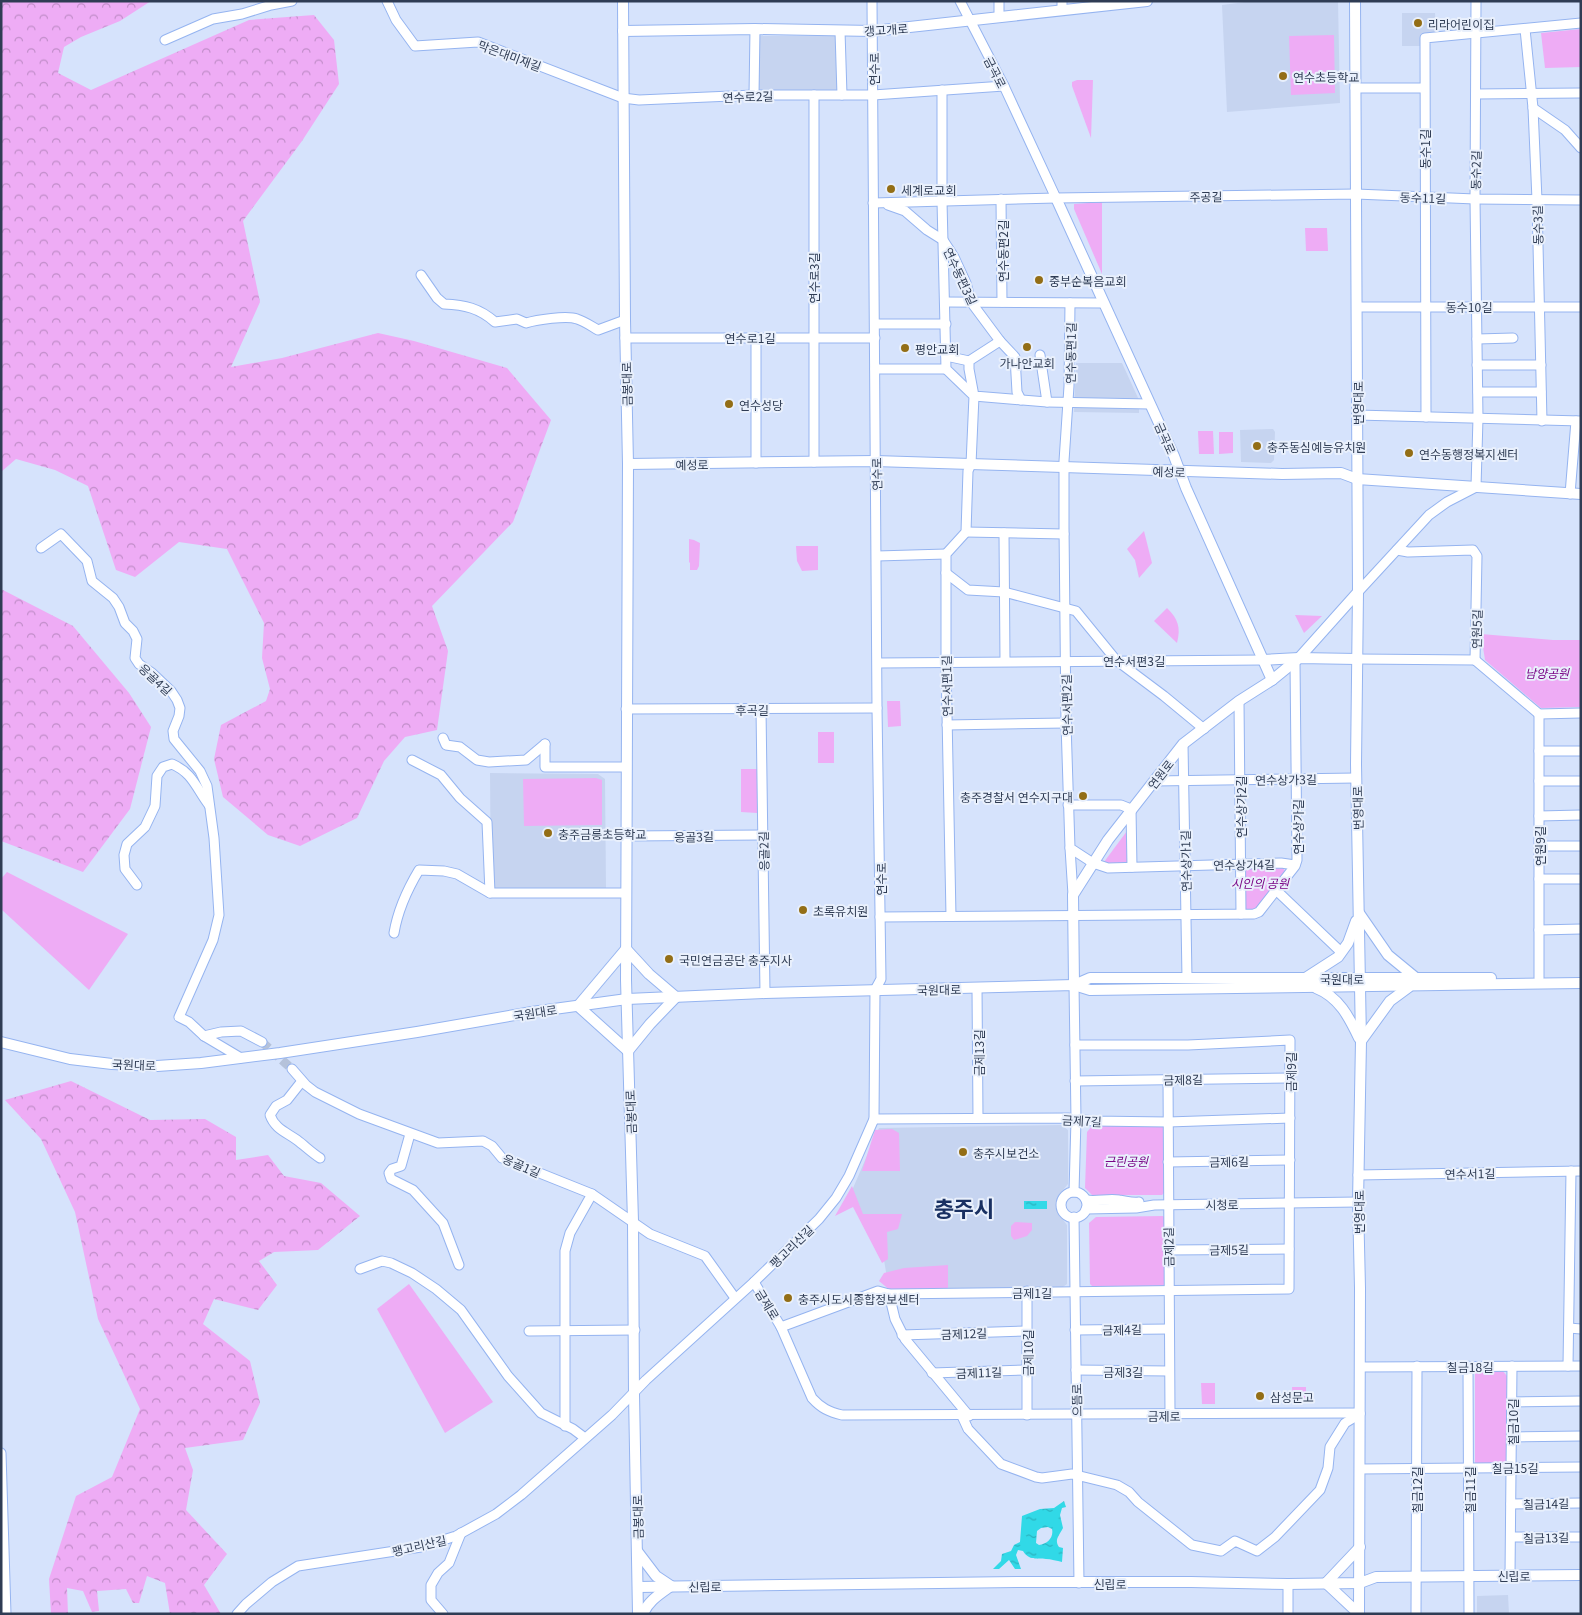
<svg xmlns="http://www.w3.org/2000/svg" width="1582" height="1615" font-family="Georgia,'Noto Sans KR',serif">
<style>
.built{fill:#c6d4f0}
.green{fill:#eeacf5}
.forest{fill:url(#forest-crowns)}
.water{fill:url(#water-ripples);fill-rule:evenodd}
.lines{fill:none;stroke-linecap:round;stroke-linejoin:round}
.minor-tunnel{stroke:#b5c2da;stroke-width:9;stroke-dasharray:9 4.5;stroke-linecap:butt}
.minor-casing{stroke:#95b4f0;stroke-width:11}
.tertiary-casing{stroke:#95b4f0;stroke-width:12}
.minor{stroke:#fff;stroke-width:9}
.tertiary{stroke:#fff;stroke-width:10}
.poi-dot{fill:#936e16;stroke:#e9f0fc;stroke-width:2}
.labels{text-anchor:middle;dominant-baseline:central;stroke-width:4;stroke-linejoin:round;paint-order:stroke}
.poi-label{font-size:12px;fill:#2f3c54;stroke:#e9f0fc;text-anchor:start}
.street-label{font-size:12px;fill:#2f3c54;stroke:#e9f0fc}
.park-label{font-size:12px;font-style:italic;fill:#7a0686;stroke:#e9f0fc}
.town-label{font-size:22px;font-weight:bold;fill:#193062;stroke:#e9f0fc}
</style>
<defs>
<pattern id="forest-crowns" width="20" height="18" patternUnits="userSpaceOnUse" patternTransform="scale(1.25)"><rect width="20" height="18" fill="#eeacf5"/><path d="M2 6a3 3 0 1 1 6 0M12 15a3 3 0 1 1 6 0" fill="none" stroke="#c18dc9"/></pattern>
<pattern id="water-ripples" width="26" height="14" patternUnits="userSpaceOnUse" patternTransform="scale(1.25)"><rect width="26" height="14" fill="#31d9e7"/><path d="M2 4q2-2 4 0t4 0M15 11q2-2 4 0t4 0" fill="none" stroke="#2ab1be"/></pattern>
</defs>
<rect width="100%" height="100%" fill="#d6e3fc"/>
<g class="built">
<polygon points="1253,1 1338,1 1340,103 1227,112 1222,5"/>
<polygon points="1402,13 1435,13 1436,34 1421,35 1421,46 1402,46"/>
<polygon points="759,36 841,36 842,95 758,95"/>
<polygon points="1076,363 1122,363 1139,400 1139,413 1074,412"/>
<polygon points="1273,429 1275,432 1274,460 1271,463 1241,462 1240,430"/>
<polygon points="490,773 598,774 605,779 606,888 491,888"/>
<polygon points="1061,1125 1068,1130 1068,1184 1058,1196 1058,1213 1067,1225 1067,1284 1060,1289 889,1290 884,1260 850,1195 879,1128"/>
<polygon points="1508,1595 1509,1614 1477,1614 1477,1596"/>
</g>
<g class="green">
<polygon points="1581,29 1581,67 1545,68 1541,33"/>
<polygon points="1334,35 1335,93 1291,95 1289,36"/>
<polygon points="1077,80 1093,80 1091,138 1072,86 1072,82"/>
<polygon points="1102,202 1102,274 1074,209 1074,204"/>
<polygon points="1305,228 1327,228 1328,251 1306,251"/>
<polygon points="1198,431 1213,431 1214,454 1199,454"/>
<polygon points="1219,432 1233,432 1233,453 1219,454"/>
<polygon points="1144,531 1152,563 1139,578 1135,560 1127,549"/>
<polygon points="689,539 694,540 700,543 699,566 697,570 690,570 690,563 689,562"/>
<polygon points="796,546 818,546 818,570 802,571 797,561"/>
<path d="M 1167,608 C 1178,619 1181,627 1177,643 L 1154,621 Z"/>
<polygon points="1295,615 1322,616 1304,633"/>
<polygon points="1481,634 1553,640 1581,640 1581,707 1541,708 1485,660"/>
<polygon points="887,701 900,701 901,726 888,727"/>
<rect x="818" y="732" width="16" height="31"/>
<polygon points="741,769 757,769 757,813 741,812"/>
<polygon points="596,778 602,780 602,825 524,826 523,779"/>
<polygon points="1127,831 1129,861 1126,864 1104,864 1104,862"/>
<polygon points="1243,866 1282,866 1286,873 1257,911 1244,911"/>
<polygon points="7,872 128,934 89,990 1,909 1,879"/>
<polygon points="1164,1125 1166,1128 1166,1191 1162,1195 1092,1195 1085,1188 1087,1132 1092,1126"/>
<polygon points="892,1129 899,1133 900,1171 862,1171 875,1130"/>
<polygon points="852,1186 863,1214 902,1214 898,1229 887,1232 888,1259 882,1263 853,1207 835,1216"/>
<polygon points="1163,1216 1166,1219 1166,1282 1163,1286 1093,1287 1090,1284 1089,1223 1096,1217"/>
<polygon points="1015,1222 1032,1223 1032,1230 1027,1236 1014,1240 1011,1236 1011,1226"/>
<polygon points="948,1265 948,1290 891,1291 879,1281 884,1273 904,1268"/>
<polygon points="409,1284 493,1402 445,1433 377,1309"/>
<polygon points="1475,1370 1502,1370 1507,1376 1507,1463 1475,1463"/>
<polygon points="1201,1383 1215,1383 1215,1404 1202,1404"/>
<polygon points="1292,1387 1306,1387 1306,1401 1293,1401"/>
</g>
<g class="forest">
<polygon points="1,1 151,1 120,21 81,37 64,47 58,73 91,90 249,20 314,15 334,40 339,84 302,141 243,221 260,302 231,367 282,358 378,333 414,341 507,368 551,420 513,522 432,606 448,651 437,730 405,737 384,761 357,818 300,846 268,835 223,797 214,759 221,725 266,701 270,689 262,658 264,623 227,549 179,542 135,577 116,570 88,486 55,470 16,459 1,472"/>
<polygon points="1,589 73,626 129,693 151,727 130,809 83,872 1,841"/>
<polygon points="71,1081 150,1120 205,1119 236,1137 236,1160 268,1155 284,1176 321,1183 360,1216 318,1250 274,1252 259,1261 277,1285 258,1310 214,1299 203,1324 250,1361 260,1403 243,1440 185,1448 193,1470 186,1510 227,1554 204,1585 221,1614 170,1614 165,1583 147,1576 139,1603 133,1603 126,1589 97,1591 99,1611 92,1612 83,1591 67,1588 68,1614 51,1614 49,1579 76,1496 112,1477 140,1409 98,1319 75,1212 41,1139 5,1100"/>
</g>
<g class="water">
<rect x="1024" y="1201" width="23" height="8"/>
<path d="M 1064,1501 L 1066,1507 L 1062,1508 L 1060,1515 L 1063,1528 C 1059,1536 1054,1540 1059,1547 L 1063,1548 L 1062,1562 C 1057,1561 1051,1559 1046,1559 C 1037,1558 1029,1561 1023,1551 L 1018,1550 L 1016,1555 L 1021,1569 L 1015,1569 L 1009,1560 L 999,1569 L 993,1569 L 1001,1561 L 1002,1554 L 1011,1551 L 1014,1545 L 1020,1542 L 1022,1516 L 1040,1509 L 1054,1508 ZM 1048,1527 L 1052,1529 C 1054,1538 1047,1544 1039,1545 L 1036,1543 L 1037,1531 L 1041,1528 Z"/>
</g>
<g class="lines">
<polyline class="minor-tunnel" points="262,1042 292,1069"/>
<g class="minor-casing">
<g id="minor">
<polyline points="387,1 396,20 415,46 478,42 623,98 639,100 754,95 873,95 1004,86"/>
<polyline points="960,1 1004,86 1056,198"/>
<polyline points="1062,1 1062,10"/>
<polyline points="999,17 999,1"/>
<polyline points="1525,29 1533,108 1537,200 1542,421"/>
<polyline points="840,31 842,95"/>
<polyline points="165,40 213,19 242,14 271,5 292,1"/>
<polyline points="1355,88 1424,88"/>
<polyline points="942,90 942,201 946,369 974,396 971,464 968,471 966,532 946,554 946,663 951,916"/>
<polyline points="1476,94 1581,93"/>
<polyline points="754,95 755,29"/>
<polyline points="1533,108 1565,130 1581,148"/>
<polyline points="1001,199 1002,302"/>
<polyline points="873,203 1056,198 1356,194 1475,199 1581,200"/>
<polyline points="888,205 905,211 927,230 943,240 954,257 966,283 971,302 1000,341 1015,357 1017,392 1021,400"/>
<path d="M 421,275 L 437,298 L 444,304 C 465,305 479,308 495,322 L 517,319 L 526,323 C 536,320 567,315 577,319 C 584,321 591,326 598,330 L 625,320"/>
<polyline points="945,302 1103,303"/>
<polyline points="1070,303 1069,386 1064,461 1064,527 1066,723 1070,848 1093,863 1108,868 1281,863 1295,865"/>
<polyline points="1357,307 1581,307"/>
<polyline points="875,324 946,324"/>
<polyline points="625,338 875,338"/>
<polyline points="1477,339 1513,338"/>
<polyline points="1000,341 969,361 969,369 974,396 1047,402 1150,404"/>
<polyline points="1040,355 1047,402"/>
<polyline points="946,356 969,361"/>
<polyline points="1477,365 1541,365"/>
<polyline points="875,369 946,369"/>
<polyline points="1478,392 1541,392"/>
<polyline points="1357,415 1581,421"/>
<polyline points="1426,417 1425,38 1581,23"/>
<polyline points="814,462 814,95"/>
<polyline points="756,463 756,337"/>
<polyline points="1570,494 1576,421"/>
<polyline points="966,532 1064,534"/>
<polyline points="1004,533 1005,661"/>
<polyline points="41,548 61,534 87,561 92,581 113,598 119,607 125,623 133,631 137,639 135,658 139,664 152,673 171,691 177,700 180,708 179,716 173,731 174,739 200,771 207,786 214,838 219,915 213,940 179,1017 189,1022 204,1036 241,1058"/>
<polyline points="1397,550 1408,552 1473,550 1477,556 1475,660"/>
<polyline points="877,556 946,554"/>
<polyline points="946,573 968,590 1004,592 1076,611 1116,660 1164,696 1204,729"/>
<polyline points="1358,592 1429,515 1447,502 1476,487 1478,418 1475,199 1476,1"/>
<polyline points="1357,659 1475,660"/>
<polyline points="1475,660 1539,714 1581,713"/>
<polyline points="878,663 1263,660"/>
<polyline points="1239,701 1241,914"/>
<polyline points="626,709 877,708"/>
<polyline points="761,709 765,993"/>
<polyline points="1539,714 1539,978"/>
<polyline points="947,725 1066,723"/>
<polyline points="443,738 446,745 460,747 477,760 489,762 526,760 545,744"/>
<polyline points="545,744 545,767 626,767"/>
<polyline points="1183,744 1187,978"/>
<polyline points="1539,751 1581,751"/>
<polyline points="412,760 441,775 460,798 487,822 490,893"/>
<polyline points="1155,781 1356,778"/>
<polyline points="1539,781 1581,781"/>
<polyline points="1068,805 1121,805 1131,809 1132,867"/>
<polyline points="1539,816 1581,815"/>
<polyline points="626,836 763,835"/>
<polyline points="1539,846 1581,846"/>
<polyline points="1070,848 1073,895"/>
<polyline points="1539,879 1581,879"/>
<path d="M 137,885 L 125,869 L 124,855 L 127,844 L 145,827 L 155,806 L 157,776 L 163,767 L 172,764 C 193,773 196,788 209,805"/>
<polyline points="1276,890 1341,952"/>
<polyline points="880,917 1254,914 1259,912 1295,866 1297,860 1295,662"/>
<polyline points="1539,930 1581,929"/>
<path d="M 394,933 C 398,909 407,890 419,870 L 444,871 L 457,874 L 490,893 L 626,893"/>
<polyline points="1074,985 1076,1119 1074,1192"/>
<polyline points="977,988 978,1118"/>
<polyline points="204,1036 221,1032 241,1031 262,1042"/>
<polyline points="292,1069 306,1085 315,1092 359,1114 438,1143 483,1141 492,1146 502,1158 592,1194 650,1234 705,1256 735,1298"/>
<polyline points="1168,1079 1170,1414"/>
<path d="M 302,1081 L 287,1100 L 276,1106 L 270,1115 C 275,1129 286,1132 297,1140 C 305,1146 312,1153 320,1158"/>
<polyline points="1075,1081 1290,1078"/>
<polyline points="874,1119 1068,1118 1093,1121 1168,1122 1290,1118"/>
<polyline points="410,1134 401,1166 392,1169 389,1173 391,1179 413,1190 443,1223 459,1265"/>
<polyline points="1168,1162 1290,1160"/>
<polyline points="1358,1175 1581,1171"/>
<circle cx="1074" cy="1205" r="13"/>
<path d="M 1086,1200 C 1097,1202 1108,1198 1119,1200 C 1127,1201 1132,1203 1139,1202"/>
<polyline points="1086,1209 1136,1208 1154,1205 1358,1202"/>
<polyline points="1074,1217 1079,1583"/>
<polyline points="1168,1250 1289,1249"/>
<polyline points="360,1269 382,1261 391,1263 412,1273 436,1289 461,1310 508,1376 541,1413 573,1429 585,1438"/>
<path d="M 754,1282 L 781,1327 L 812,1398 C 821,1408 829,1412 842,1415 L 1360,1413"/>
<polyline points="1027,1291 1027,1415"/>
<polyline points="889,1294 895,1319 905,1339 969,1416"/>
<polyline points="781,1327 878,1291 889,1294 1289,1289 1290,1040 1188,1045 1075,1045"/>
<polyline points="1569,1328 1581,1329"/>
<polyline points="1075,1330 1169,1329"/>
<polyline points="529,1331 635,1330"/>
<polyline points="902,1335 1026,1331"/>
<polyline points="1468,1366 1469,1614"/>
<polyline points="1568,1366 1571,1171"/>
<polyline points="1360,1367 1581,1366"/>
<polyline points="1076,1370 1169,1371"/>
<polyline points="932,1373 1027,1370"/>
<polyline points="1512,1402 1581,1401"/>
<polyline points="962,1416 968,1429 1001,1464 1036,1477 1042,1478 1072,1474 1117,1485 1129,1492 1138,1502 1192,1545 1221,1551 1235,1541 1257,1551 1275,1537 1320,1490 1328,1468 1330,1447 1345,1423 1360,1414"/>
<polyline points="565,1426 565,1251 570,1233 592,1194"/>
<polyline points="1512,1437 1581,1436"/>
<polyline points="1,1453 6,1614"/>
<polyline points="1360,1469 1581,1467"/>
<polyline points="1511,1504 1581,1503"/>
<polyline points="1511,1537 1581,1537"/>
<polyline points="1510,1575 1512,1366"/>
<polyline points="237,1614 246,1604 272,1582 298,1566 421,1547 456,1536 496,1514 521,1495 612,1415 646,1380 754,1282 819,1219 836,1198 849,1176 874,1119 875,990 881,979 877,708 872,1"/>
<polyline points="443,1614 431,1600 431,1585 438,1573 449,1563 461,1533"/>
<polyline points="1288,1614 1288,1584"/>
<polyline points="1416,1614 1417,1366"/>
</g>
</g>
<g class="tertiary-casing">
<g id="tertiary">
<polyline points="623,1 625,320 628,464 626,980 633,1221 634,1394 638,1614"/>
<polyline points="1355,1 1358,592 1356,764 1361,1041 1358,1202 1360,1288 1359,1614"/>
<polyline points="623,31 755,29 873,31 1147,1"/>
<polyline points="1056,198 1174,456 1186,488 1272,680"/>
<polyline points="628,464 875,461 1282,474 1341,473 1357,479 1581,494"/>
<polyline points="1263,660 1299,658 1357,659"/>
<polyline points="1359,913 1388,955 1416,978"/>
<polyline points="626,949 649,974 676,997"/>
<polyline points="1307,977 1338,957 1348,943 1356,921"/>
<polyline points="1074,985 1073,895 1108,840 1183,744 1239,701 1272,680 1299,658 1358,592"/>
<polyline points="1074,985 1090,978 1491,978"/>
<path d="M 1316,988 C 1339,997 1349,1017 1359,1038"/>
<polyline points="578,1006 626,949"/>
<polyline points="578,1006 628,1051"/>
<polyline points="1361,1041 1390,1001 1409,987"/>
<polyline points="1,1042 70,1059 112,1064 157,1066 201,1063 280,1053 417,1032 532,1012 627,999 765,993 1074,985 1090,990 1581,983"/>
<polyline points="628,1051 650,1024 676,997"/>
<path d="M 637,1551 L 656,1576 L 671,1586 C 660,1594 648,1601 643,1614"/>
<polyline points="1326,1583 1360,1547"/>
<polyline points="1326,1583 1359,1614"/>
<polyline points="638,1587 1017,1582 1191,1582 1288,1584 1360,1583 1376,1577 1581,1575"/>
</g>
</g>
<use href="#minor" class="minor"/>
<use href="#tertiary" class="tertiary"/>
</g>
<g class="poi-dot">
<circle cx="1418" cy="23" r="5"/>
<circle cx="1283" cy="76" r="5"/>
<circle cx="891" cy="189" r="5"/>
<circle cx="1039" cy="280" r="5"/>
<circle cx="1027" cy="347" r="5"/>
<circle cx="905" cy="348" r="5"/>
<circle cx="729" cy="404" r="5"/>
<circle cx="1257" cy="446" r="5"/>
<circle cx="1409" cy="453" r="5"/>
<circle cx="1083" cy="796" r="5"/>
<circle cx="548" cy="833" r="5"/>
<circle cx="803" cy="910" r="5"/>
<circle cx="669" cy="959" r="5"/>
<circle cx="963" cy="1152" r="5"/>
<circle cx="788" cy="1298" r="5"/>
<circle cx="1260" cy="1396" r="5"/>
</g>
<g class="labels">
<g class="poi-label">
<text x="1428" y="23">리라어린이집</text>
<text x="1293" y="76">연수초등학교</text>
<text x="901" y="189">세계로교회</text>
<text x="1049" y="280">중부순복음교회</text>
<text x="915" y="348">평안교회</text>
<text x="1027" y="362" text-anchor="middle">가나안교회</text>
<text x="739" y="404">연수성당</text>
<text x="1267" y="446">충주동심예능유치원</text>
<text x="1419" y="453">연수동행정복지센터</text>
<text x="1073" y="796" text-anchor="end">충주경찰서 연수지구대</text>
<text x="558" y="833">충주금릉초등학교</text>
<text x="813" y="910">초록유치원</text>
<text x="679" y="959">국민연금공단 충주지사</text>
<text x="973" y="1152">충주시보건소</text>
<text x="798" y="1298">충주시도시종합정보센터</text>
<text x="1270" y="1396">삼성문고</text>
</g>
<g class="street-label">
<text transform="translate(886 29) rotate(-4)">갱고개로</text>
<text transform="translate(510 55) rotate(20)">막은대미재길</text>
<text transform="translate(873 69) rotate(-90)">연수로</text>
<text transform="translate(996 72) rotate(63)">금곡로</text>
<text transform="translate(748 96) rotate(-2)">연수로2길</text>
<text transform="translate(1424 149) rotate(-90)">동수1길</text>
<text transform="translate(1475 170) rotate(-89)">동수2길</text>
<text transform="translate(1206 196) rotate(-1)">주공길</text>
<text transform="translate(1423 197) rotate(2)">동수11길</text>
<text transform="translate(1537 225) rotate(-91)">동수3길</text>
<text transform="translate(1002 251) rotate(-90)">연수동편2길</text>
<text transform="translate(961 276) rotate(65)">연수동편3길</text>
<text transform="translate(813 278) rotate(-90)">연수로3길</text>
<text x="1469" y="306">동수10길</text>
<text x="750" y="337">연수로1길</text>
<text transform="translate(1070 353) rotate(-89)">연수동편1길</text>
<text transform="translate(626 384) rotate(-91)">금봉대로</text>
<text transform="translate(1357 403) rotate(-90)">번영대로</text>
<text transform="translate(1166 438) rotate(66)">금곡로</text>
<text transform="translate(692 464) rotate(-1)">예성로</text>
<text transform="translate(1169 471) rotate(2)">예성로</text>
<text transform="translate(876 474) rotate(-91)">연수로</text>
<text transform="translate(1476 629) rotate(-89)">연원5길</text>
<text x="1134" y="660">연수서편3길</text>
<text transform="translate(156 679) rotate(43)">응골4길</text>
<text transform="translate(946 686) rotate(-91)">연수서편1길</text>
<text transform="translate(1066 705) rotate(-91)">연수서편2길</text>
<text x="752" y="709">후곡길</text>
<text transform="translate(1160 774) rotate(-52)">연원로</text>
<text transform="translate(1286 779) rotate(-1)">연수상가3길</text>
<text transform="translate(1240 807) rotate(-90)">연수상가2길</text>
<text transform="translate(1357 808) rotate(-91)">번영대로</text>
<text transform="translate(1297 827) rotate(-90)">연수상가길</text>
<text transform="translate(694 836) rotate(-1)">응골3길</text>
<text transform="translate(1539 846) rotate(-90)">연원9길</text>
<text transform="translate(763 851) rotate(-91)">응골2길</text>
<text transform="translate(1185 861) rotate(-91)">연수상가1길</text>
<text transform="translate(1244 864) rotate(-1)">연수상가4길</text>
<text transform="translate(880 879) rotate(-90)">연수로</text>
<text x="1342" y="978">국원대로</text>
<text transform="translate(939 989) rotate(-1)">국원대로</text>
<text transform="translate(535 1012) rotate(-9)">국원대로</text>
<text transform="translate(978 1053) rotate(-90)">금제13길</text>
<text transform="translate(134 1064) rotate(2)">국원대로</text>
<text transform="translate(1290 1072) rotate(-90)">금제9길</text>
<text transform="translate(1183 1079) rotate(-1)">금제8길</text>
<text transform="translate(630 1112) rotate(-92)">금봉대로</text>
<text transform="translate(1082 1120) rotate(3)">금제7길</text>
<text transform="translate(1229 1161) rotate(-1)">금제6길</text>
<text transform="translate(522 1165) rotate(24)">응골1길</text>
<text transform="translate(1470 1173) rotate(-1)">연수서1길</text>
<text transform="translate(1222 1204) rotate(-1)">시청로</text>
<text transform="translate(1358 1212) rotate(-90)">번영대로</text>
<text transform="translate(791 1246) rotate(-44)">팽고리산길</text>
<text transform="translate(1168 1247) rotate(-91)">금제2길</text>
<text transform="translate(1229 1249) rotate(-1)">금제5길</text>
<text x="1032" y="1292">금제1길</text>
<text transform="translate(768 1304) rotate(59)">금제로</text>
<text transform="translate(1122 1329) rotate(-1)">금제4길</text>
<text transform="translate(964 1333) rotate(-2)">금제12길</text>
<text transform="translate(1027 1353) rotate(-90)">금제10길</text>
<text x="1470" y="1366">칠금18길</text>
<text x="1123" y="1371">금제3길</text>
<text transform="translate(979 1372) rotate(-2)">금제11길</text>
<text transform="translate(1076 1400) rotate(-91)">으뜸로</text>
<text x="1164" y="1415">금제로</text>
<text transform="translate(1512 1422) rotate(-90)">칠금10길</text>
<text x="1515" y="1467">칠금15길</text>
<text transform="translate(1416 1490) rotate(-90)">칠금12길</text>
<text transform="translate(1469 1490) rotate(-90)">칠금11길</text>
<text transform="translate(1546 1503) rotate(-1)">칠금14길</text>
<text transform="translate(637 1517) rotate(-91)">금봉대로</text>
<text transform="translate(1546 1537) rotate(-1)">칠금13길</text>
<text transform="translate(419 1545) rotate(-13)">팽고리산길</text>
<text x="1514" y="1575">신립로</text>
<text x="1110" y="1583">신립로</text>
<text transform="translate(705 1586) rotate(-1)">신립로</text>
</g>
<g class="park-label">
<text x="1547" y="672">남양공원</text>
<text x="1260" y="882">시인의 공원</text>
<text x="1126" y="1160">근린공원</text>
</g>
<g class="town-label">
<text x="964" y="1207">충주시</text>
</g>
</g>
<rect width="1582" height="1615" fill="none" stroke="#2f3c54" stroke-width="5"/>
</svg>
